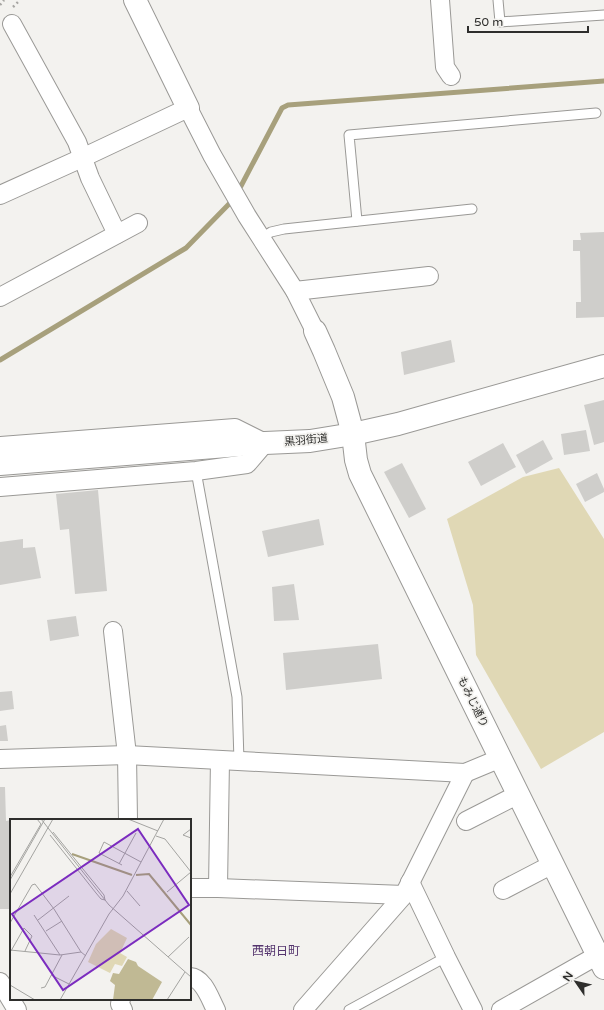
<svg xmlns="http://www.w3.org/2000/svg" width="604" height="1010" font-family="'Varela Round','Noto Sans JP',sans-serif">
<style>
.green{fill:#e0d8b5}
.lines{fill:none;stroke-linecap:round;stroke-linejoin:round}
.stream{stroke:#a7a07c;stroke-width:5}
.building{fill:#cfcecb}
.lane-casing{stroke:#9a9996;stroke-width:11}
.street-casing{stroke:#9a9996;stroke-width:20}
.secondary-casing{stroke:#9a9996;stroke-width:24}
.path{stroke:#a7a6a3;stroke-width:2.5;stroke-dasharray:2 3;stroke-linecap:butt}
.lane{stroke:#fff;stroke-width:9}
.street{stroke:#fff;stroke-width:18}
.secondary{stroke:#fff;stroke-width:22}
.labels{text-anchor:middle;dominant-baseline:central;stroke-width:3.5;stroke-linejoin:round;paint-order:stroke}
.street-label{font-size:11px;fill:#2e2e2c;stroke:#f3f2ef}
.neighbourhood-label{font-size:12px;fill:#54346e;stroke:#f3f2ef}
.inset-river{fill:none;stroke:#a7a07c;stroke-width:2}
.inset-road{fill:none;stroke:#a4a4a1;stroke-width:1}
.view{fill:#7b2cbf;fill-opacity:0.15;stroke:#7b2cbf;stroke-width:2}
.inset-edge{fill:none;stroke:#2e2e2c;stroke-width:2}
</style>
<rect width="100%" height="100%" fill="#f3f2ef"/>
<polygon class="green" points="559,468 604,539 604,732 541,769 476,655 473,605 447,519 523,477"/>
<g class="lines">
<g class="stream">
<polyline points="241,186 282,108 288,105 604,81"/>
<polyline points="0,360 186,248 229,204"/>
</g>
</g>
<g class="building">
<polygon points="604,232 604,317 576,318 576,302 581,302 580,251 573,251 573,240 581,240 580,233"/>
<polygon points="451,340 455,362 404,375 401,352"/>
<polygon points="604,400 604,442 594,445 584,405"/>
<polygon points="586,430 590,451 564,455 561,434"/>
<polygon points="543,440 553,459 526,474 516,455"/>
<polygon points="503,443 516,467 481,486 468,462"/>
<polygon points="402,463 426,509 409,518 384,472"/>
<polygon points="597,473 604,489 604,492 585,502 576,484"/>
<polygon points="98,490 107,591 75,594 69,529 60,530 56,494"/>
<polygon points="319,519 324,545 268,557 262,531"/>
<polygon points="23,539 23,548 35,547 41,578 0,585 0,542"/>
<polygon points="294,584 299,620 274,621 272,587"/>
<polygon points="76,616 79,636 50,641 47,620"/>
<polygon points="378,644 382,679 286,690 283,653"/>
<polygon points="12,691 14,709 0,711 0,692"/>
<polygon points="6,725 8,741 0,741 0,726"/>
<polygon points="0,787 5,787 6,821 11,820 11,909 0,909"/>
</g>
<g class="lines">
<g class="lane-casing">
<g id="lane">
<polyline points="498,0 500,22 604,15"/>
<polyline points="357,221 349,135 596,113"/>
<polyline points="261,238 271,232 284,229 472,209"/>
<polyline points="196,471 237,697 239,761"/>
<polyline points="349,1010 446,957"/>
</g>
</g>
<g class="street-casing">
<g id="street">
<polyline points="440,0 445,67 451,76"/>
<polyline points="12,24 77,142 90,178 117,234"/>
<polyline points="0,195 82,158 188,108 212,155 247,216 295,291 315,331"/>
<polyline points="295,291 429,276"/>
<polyline points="0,297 138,223"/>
<polyline points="0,446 235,428 265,443 247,464 196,471 0,487"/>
<polyline points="113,631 127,755 128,820"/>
<polyline points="0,759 127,755 465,773 501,758"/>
<polyline points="466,821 519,794"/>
<polyline points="410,882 446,957 473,1010"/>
<polyline points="190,888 218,888 404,895"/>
<polyline points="218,888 220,760"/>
<polyline points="503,890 553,864"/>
<path d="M 190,977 C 204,978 210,999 216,1010"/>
<polyline points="0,982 17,1010"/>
<polyline points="121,999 120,1004 123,1010"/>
<polyline points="303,1010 404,895 465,773"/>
<polyline points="501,1010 598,955"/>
</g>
</g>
<g class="secondary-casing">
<g id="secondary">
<polyline points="135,0 188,108"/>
<polyline points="315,331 324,351 343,397 353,434 356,460 360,474 604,968"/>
<polyline points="0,464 265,443 310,441 353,434 398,424 604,366"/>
</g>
</g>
<g class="path">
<polyline points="0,5 4,0"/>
<polyline points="13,7 20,0"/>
</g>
<use href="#lane" class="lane"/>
<use href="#street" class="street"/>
<use href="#secondary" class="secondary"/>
</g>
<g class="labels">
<g class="street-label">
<text transform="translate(306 440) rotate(-5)">黒羽街道</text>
<text transform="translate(473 702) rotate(64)">もみじ通り</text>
</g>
<g class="neighbourhood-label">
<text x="276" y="951">西朝日町</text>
</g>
</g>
<g transform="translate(10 819)">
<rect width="181" height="181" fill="#f3f2ef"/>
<path d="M 101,110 L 117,119 L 110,134 L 117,138 L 112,147 L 105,145 L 100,154 L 78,143 L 86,125 Z" fill="#e0d8b5"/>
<path d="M 118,140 L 126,143 L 128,147 L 152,163 L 142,181 L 103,181 L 105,166 L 100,162 L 103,154 L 109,155 Z" fill="#c0b994"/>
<path class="inset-river" d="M 62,35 L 122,56M 126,56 L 139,55 L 181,106"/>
<path class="inset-road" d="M 31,0 L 99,86 L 181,158M 118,0 L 148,12M 181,10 L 173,16 L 181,19M 40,16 L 86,74 L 91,80 L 95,81 L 94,76 L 43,13M 146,17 L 155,20 L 181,53M 109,45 L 126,14M 112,46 L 89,34 L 94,23 L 131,43M 0,58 L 31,5 L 27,0M 0,61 L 35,0M 117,72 L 130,87M 157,73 L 181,53M 0,75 L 43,0M 24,96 L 50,136M 28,101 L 59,77M 0,104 L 22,66 L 25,65 L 44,90 L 71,133 L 76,137M 36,112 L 52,102M 0,131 L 50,136 L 71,133M 1,132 L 14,109 L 22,117 L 15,132M 158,138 L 179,118M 41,156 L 59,165M 0,166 L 25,181M 31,169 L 35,168 L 52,136M 50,181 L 99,95 L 113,77 L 154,0M 157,181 L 175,153"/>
<path class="view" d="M 128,10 L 179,86 L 53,171 L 2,95 Z"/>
<rect width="181" height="181" class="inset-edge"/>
</g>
<g transform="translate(576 982) rotate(304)" stroke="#f3f2ef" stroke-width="3" paint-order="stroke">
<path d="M0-3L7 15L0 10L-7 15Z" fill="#2e2e2c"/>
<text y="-6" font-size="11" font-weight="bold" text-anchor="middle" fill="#2e2e2c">N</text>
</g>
<path d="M468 26v6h120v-6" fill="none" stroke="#2e2e2c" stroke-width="2"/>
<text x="474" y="26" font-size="12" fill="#2e2e2c" stroke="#f3f2ef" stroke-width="3" paint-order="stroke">50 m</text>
</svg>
